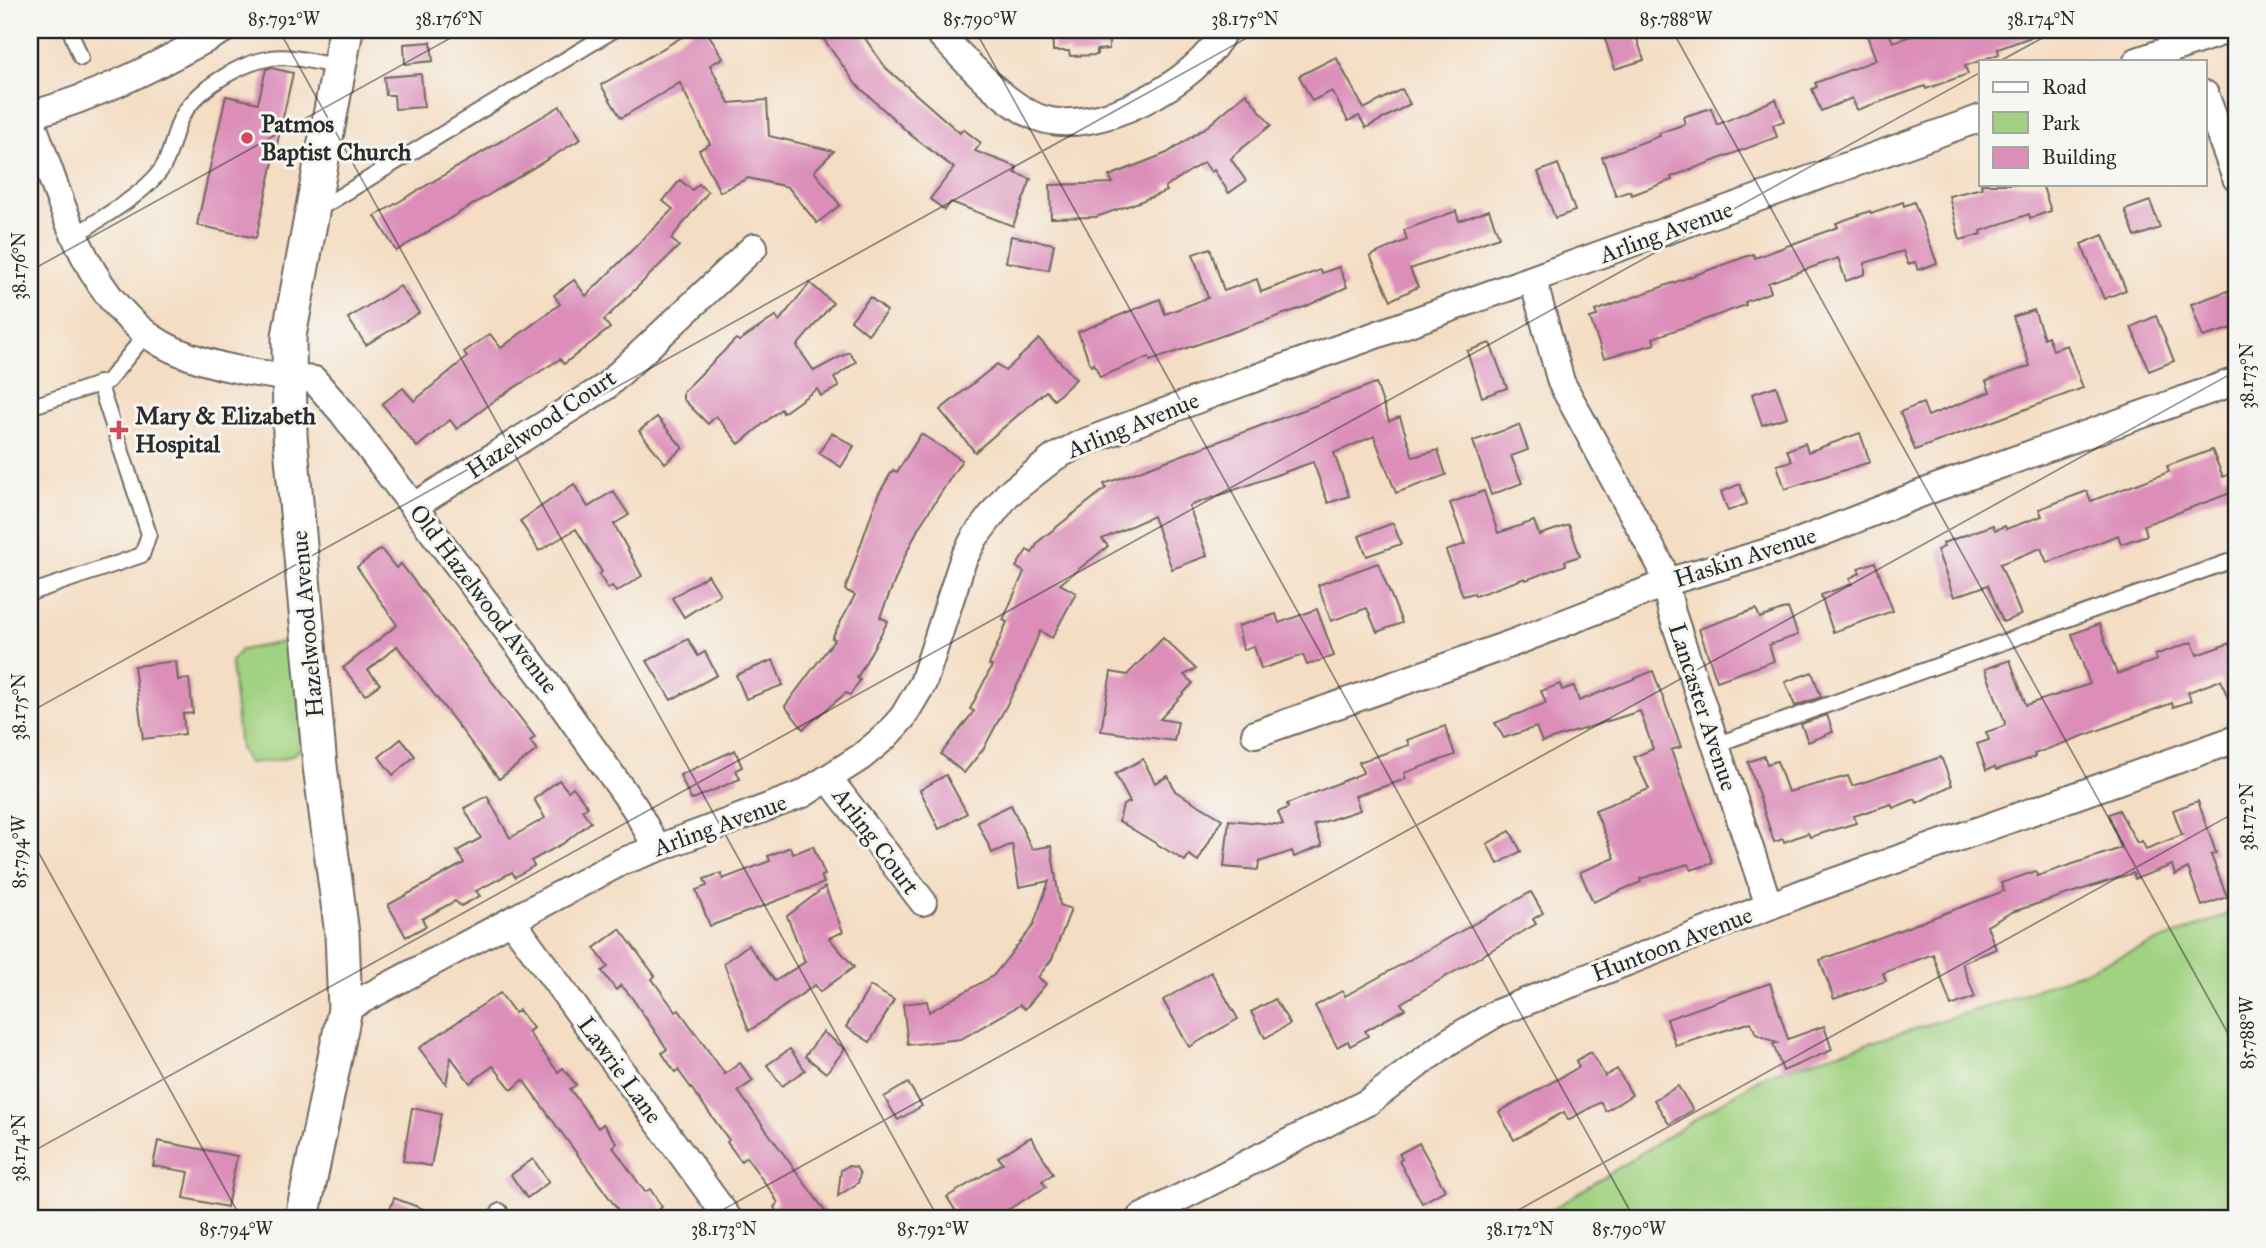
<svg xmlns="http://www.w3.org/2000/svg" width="2266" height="1248" font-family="'IM FELL Great Primer',serif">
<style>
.green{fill:#a1d281;stroke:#667e56;stroke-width:2}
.building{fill:#dc8eb9}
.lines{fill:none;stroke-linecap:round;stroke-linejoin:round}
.service-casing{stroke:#716960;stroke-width:18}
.minor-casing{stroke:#716960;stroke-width:30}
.tertiary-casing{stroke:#716960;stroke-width:37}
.service{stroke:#fff;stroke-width:14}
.minor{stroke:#fff;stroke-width:26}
.tertiary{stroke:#fff;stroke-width:33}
.ticks{fill:none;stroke:#2b2b2b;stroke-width:2;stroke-opacity:0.45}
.poi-dot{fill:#d1495b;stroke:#f6f6f2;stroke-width:2.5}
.labels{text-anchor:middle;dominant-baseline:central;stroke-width:6;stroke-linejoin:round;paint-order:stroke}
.poi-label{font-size:24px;font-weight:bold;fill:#2b2b2b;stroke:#f6f6f2;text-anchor:start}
.street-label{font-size:24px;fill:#2b2b2b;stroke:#f6f6f2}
.neatline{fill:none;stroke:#2b2b2b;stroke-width:2.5}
.ticks-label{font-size:18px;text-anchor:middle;fill:#2b2b2b}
</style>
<rect width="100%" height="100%" fill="#f6f6f2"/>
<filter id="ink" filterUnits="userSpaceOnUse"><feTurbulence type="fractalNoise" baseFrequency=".0143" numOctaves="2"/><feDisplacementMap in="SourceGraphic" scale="14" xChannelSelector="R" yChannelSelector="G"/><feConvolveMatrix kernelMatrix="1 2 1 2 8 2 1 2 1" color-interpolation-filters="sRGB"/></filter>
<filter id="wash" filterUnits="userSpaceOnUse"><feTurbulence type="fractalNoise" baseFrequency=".00686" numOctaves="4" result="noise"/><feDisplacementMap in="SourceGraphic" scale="28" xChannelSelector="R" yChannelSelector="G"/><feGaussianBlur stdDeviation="1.57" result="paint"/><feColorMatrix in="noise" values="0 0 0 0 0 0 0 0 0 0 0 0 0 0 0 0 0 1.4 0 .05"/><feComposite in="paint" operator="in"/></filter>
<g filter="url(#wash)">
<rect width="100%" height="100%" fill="#f4ddc3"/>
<g class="green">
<path d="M 283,642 L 292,650 L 304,740 C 299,763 267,761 248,763 L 240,749 L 231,661 L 241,650 Z"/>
<polygon points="2236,911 2236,1218 1539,1218 1765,1075 2014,998"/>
</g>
<g id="blocks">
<g class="building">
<polygon points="694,30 706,30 723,58 710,65 729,103 767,100 769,136 834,151 814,171 840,205 817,223 788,187 748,178 720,192 699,150 710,144 680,83 621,118 601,85"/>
<polygon points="817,30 859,30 886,68 960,133 963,129 981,143 975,151 1017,167 1015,173 1031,179 1013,226 951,202 945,210 930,199 954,168 912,136 856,84"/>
<polygon points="1052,30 1109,30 1109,49 1097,50 1097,55 1070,56 1069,51 1053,51"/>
<polygon points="1634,30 1644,60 1615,69 1605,39"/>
<polygon points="1865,30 1888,30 1893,42 1929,30 2045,32 1998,49 1999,54 1965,66 1968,74 1926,89 1925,86 1857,110 1852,98 1821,111 1812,89 1817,87 1815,83 1876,60"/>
<polygon points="431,42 433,61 405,64 404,44"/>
<polygon points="1336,57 1364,109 1402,89 1410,104 1366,128 1359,116 1348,121 1332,91 1312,101 1299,76"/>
<polygon points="271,68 293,73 256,238 197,225 226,96 258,103 266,69"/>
<polygon points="421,74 424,107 395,109 394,95 386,95 384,77"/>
<polygon points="1246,93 1271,125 1234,155 1231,159 1246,181 1229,193 1214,170 1211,172 1204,162 1165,187 1167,191 1136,203 1096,217 1051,218 1050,185 1113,183 1109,176 1167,153 1209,125"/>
<polygon points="1776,99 1784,121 1773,125 1777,137 1671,177 1672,180 1632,195 1630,191 1616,196 1602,157 1660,136 1659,133 1685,124 1683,117 1711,108 1717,125"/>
<polygon points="560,106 581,139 396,251 375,216"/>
<polygon points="1558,164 1575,211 1555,218 1538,172"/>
<polygon points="680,180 692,190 699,184 708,192 671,239 679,246 604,320 610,328 564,364 560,359 498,398 457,429 450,420 417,447 382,404 403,388 414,401 467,357 464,352 490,334 501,348 560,304 554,295 574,280 586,296 673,209 663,201"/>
<polygon points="1981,184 2042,184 2051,211 2030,218 2029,214 1981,231 1982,234 1960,240 1949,196 1982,188"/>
<polygon points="2150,201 2160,228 2135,237 2125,210"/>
<polygon points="1903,202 1904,206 1914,202 1937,263 1918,270 1915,262 1908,264 1903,251 1865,263 1865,274 1846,281 1838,258 1768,283 1771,292 1745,302 1746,305 1653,338 1655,344 1604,358 1590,318 1597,316 1595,311 1753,254 1755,258 1838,227 1836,223 1870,211 1871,213"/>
<polygon points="1489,210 1499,237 1410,269 1418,287 1391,300 1370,256 1407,240 1404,230 1456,211 1459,221"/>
<polygon points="2103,235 2126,290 2104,299 2081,244"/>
<polygon points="1011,236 1054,244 1049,270 1006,262"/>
<polygon points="1210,248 1224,291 1257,279 1261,292 1320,270 1322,273 1339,267 1347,287 1307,306 1150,361 1149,357 1100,377 1094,363 1091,366 1078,332 1160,299 1165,314 1208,298 1193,254"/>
<polygon points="810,283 833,303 797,346 814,371 849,352 856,362 834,378 839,387 821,396 817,389 783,413 781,409 739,444 716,416 708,424 683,399 683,392 736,339 739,341 776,316 779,321"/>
<polygon points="400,286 419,313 366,345 348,318"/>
<polygon points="2236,288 2236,327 2203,337 2191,304"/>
<polygon points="870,297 887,311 868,334 851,320"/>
<polygon points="2034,310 2044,338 2048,336 2053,350 2067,345 2083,388 1915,450 1900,412 1923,403 1928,416 1990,392 1986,381 2030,366 2013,317"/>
<polygon points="2156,316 2174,361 2149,371 2131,327"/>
<polygon points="1039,339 1076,379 1054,400 1046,391 975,452 940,410 997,364 1005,371"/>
<polygon points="1490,343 1507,388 1482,397 1467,351"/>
<polygon points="1376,383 1389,421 1400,417 1413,457 1438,450 1446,475 1396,493 1374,436 1334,453 1349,496 1328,503 1313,462 1189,506 1207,556 1172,569 1153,516 1102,539 1108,546 1060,584 1076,593 1052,638 1040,631 1021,678 984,748 964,773 941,754 974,711 970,709 992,666 989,665 1007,622 1003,620 1024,572 1016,567 1027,550 1032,553 1039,541 1106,488 1104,484"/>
<polygon points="1776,386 1787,417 1762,425 1752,394"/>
<polygon points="657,417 683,448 665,463 639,431"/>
<polygon points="1519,425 1528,450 1511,456 1522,483 1491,495 1473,441"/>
<polygon points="832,433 854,446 841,467 819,453"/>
<polygon points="1860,433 1870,462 1785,489 1777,465 1792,461 1787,450 1805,443 1808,452"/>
<polygon points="921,434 962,460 919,527 904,558 880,617 888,621 857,678 860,680 850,695 846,693 803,729 785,706 835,639 832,638 855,595 845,590 878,495 893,470 897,472"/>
<polygon points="2212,450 2223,477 2236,471 2236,491 2144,525 2147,535 2121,544 2118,535 2047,563 2041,548 2000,564 2021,615 2003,622 1988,585 1954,597 1937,550 1944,547 1943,543 1993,525 1995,530 2005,526 2006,529 2042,516 2039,509 2087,491 2091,501 2169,472 2167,466"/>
<polygon points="574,484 588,507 613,491 629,515 614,524 642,576 616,592 612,586 608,589 599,574 602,572 576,529 539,551 520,521"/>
<polygon points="1740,484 1747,504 1728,511 1721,492"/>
<polygon points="1484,491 1498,533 1534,521 1539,535 1569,525 1580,556 1565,561 1566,565 1526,580 1525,578 1475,596 1474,593 1463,596 1446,551 1465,544 1450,503"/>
<polygon points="1393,523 1401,544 1367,556 1359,536"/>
<polygon points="381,549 396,568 401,564 535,737 530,741 537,750 499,779 397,646 368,670 380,684 365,695 343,668 397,625 357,567"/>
<polygon points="1875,562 1893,611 1833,632 1821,595 1852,584 1850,578 1860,573 1858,568"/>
<polygon points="1378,563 1402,623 1377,632 1367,608 1331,621 1318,585"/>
<polygon points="708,575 720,594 684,617 672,598"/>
<polygon points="1788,608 1798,635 1769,645 1774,661 1717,681 1699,629 1756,609 1760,618"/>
<polygon points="1317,609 1334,656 1307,665 1303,655 1261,669 1254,646 1243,650 1238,626 1276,614 1279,623"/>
<polygon points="2099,624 2117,674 2157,660 2155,655 2192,642 2197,655 2236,641 2236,714 2234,714 2221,680 2188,692 2191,701 2173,707 2172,703 2034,754 2035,757 1996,770 1995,767 1986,770 1977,744 1989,740 1986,732 2004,726 2005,722 1985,669 2010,660 2026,705 2090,684 2072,634"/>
<polygon points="1163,638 1196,669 1184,675 1193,683 1160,719 1178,722 1174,741 1101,731 1111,672 1127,675"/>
<polygon points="688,639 698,656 705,652 717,675 671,700 647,661"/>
<polygon points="773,660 783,685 746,699 736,675"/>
<polygon points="176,661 178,680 189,679 193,713 183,714 185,734 143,739 134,666"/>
<polygon points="1653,671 1681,747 1671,750 1713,863 1691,870 1688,864 1640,879 1641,882 1593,902 1580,872 1615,858 1595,810 1649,789 1634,757 1653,749 1640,711 1542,742 1536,727 1504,738 1495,723 1546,703 1541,691 1560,684 1562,690 1574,686 1579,701"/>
<polygon points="1812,672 1821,697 1795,706 1785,682"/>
<polygon points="1827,715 1833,732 1808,742 1801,724"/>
<polygon points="1445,726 1455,755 1404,773 1406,779 1355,796 1360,810 1314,825 1322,846 1294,857 1292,851 1259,862 1258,870 1224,867 1229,820 1283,825 1278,812 1288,808 1287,804 1363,773 1359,762 1409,745 1407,740"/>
<polygon points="401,739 415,756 393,775 379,757"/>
<polygon points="735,750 742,767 736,770 740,779 691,800 680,775"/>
<polygon points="1764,756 1767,764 1777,761 1788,792 1848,776 1852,786 1941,757 1952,785 1917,803 1915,799 1893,808 1891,804 1854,816 1856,823 1810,837 1808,833 1784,842 1783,839 1774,842 1748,762"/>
<polygon points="1143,759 1155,783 1168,776 1175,791 1222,819 1198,861 1189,855 1185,861 1119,821 1123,805 1130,802 1115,774"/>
<polygon points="946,775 967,813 939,829 920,790"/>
<polygon points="559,780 568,791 573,787 588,807 582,810 591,822 564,843 531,861 534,866 515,877 512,872 476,891 480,896 461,906 455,901 422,919 426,926 406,937 388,905 464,863 457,851 481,838 464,808 487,796 510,838 545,818 534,799"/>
<polygon points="2198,801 2216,853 2211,855 2227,897 2202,906 2188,868 2175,875 2172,865 2135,879 2133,873 2012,912 1987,926 1996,949 1962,963 1975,997 1951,1006 1933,954 1883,973 1886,981 1834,999 1820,960 2004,891 2001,883 2036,871 2037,876 2121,848 2109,814 2119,810 2137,843 2142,841 2146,849 2182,835 2173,810"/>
<polygon points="1011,805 1032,849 1051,846 1060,905 1071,909 1052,959 1038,977 1046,984 1025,1009 1020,1005 961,1039 908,1045 903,1004 927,1001 929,1012 993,976 1033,926 1049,881 1019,887 1012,844 992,853 977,821"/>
<polygon points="1510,831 1521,851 1498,864 1487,844"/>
<polygon points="813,846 825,875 821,876 824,883 710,926 696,890 707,886 704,879 721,873 723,879 770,861 768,856 790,847 793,854"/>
<polygon points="825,887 843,932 829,938 854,967 820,992 815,985 749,1031 724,963 748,945 775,981 805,962 787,916"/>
<polygon points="1531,892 1543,913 1533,919 1536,924 1401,1003 1405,1009 1365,1031 1368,1036 1350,1046 1348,1041 1337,1047 1315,1006 1342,991 1345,996"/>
<polygon points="620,929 650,969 655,976 652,979 676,1012 679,1010 725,1074 740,1063 753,1081 738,1091 830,1218 782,1218 774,1207 778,1203 773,1194 746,1157 741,1161 727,1142 729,1140 678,1070 675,1072 662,1053 667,1049 630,995 621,985 616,990 602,971 608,967 594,948"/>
<polygon points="1211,972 1238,1019 1189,1047 1163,1000"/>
<polygon points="1770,983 1788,1039 1824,1026 1832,1050 1783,1071 1773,1044 1777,1043 1756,1034 1751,1022 1676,1046 1667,1019"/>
<polygon points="870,986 894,1000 870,1042 846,1027"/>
<polygon points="500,993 515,1013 519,1010 533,1028 528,1032 558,1072 563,1068 576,1085 570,1089 598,1128 603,1124 617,1143 613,1147 645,1192 650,1189 662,1207 657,1211 661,1218 624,1218 523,1080 512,1090 493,1066 470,1083 451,1057 446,1084 419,1048"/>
<polygon points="1275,999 1290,1024 1265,1038 1251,1012"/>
<polygon points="823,1032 845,1049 826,1073 805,1056"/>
<polygon points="790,1049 805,1070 782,1086 767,1065"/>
<polygon points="1591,1052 1605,1076 1617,1069 1632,1095 1606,1111 1601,1102 1568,1120 1564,1112 1514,1140 1499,1112 1579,1067 1576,1061"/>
<polygon points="908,1083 922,1106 898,1120 884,1097"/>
<polygon points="1678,1086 1693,1110 1669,1124 1654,1100"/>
<polygon points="412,1108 441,1114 431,1166 403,1161"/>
<polygon points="1031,1137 1053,1174 1042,1181 1046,1187 1004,1212 1008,1218 960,1218 947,1197 1003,1163 998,1157"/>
<polygon points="158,1141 237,1156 227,1207 184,1198 189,1172 153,1166"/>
<polygon points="1419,1143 1445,1190 1422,1203 1399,1161 1402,1159 1399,1154"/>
<polygon points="533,1159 549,1182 527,1198 511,1175"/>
<polygon points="848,1166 856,1167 860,1174 858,1183 838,1196 841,1170"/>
<polygon points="394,1198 442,1216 442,1218 387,1218"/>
</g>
</g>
</g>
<g filter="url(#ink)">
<use href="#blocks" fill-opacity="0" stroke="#716960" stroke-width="2"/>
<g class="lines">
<g class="service-casing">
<g id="service">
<polyline points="70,30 81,58"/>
<polyline points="317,210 614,30"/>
<path d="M 76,235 C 103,216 141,197 161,170 C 171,156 173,136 180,120 C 195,90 237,64 271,58 C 293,55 318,63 339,67"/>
<polyline points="30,407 108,381 147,333"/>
<polyline points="30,593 142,555 149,534 99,383"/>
<polyline points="1715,745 2236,559"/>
<polyline points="494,1218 500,1211"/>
</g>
</g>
<g class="minor-casing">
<g id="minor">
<path d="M 936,30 C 962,57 1003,103 1037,117 C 1093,140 1200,82 1224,30"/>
<polyline points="2137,61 2228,30"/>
<polyline points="2205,94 2236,178"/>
<path d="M 30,115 C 100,96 160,64 223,30"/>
<path d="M 30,117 C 61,198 87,311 174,350 C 219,370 266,375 314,380 L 342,412 L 540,674 L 635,808 L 657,848"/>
<polyline points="1533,280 1561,382 1661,566 1672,613 1769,906"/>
<polyline points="414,506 605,387 754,247"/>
<polyline points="1255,734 1513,643 1677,579 1788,546 1935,488 2236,381"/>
<polyline points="829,779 923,902"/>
<polyline points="512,921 728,1218"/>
<polyline points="345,1009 621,862 803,794 861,757 885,737 903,717 923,683 963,560 975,537 1007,495 1055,457 1080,444 1225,389 1981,118"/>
<polyline points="1140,1218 1368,1102 1448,1042 1497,1013 1805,892 2236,739"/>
</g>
</g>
<g class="tertiary-casing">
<polyline id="tertiary" points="302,1218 345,1009 342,934 320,766 290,435 289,336 346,30"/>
</g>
<use href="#service" class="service"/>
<use href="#minor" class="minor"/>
<use href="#tertiary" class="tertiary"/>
</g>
</g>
<path class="ticks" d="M 279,30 L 938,1218M 975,30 L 1634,1218M 1672,30 L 2236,1048M 2000,61 L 2057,30M 30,271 L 465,30M 30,712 L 1261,30M 30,837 L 241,1218M 30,1153 L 1981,72M 708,1218 L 2236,371M 1504,1218 L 2236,812"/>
<g class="poi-dot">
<circle cx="247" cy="138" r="7"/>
<path d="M115.5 419.5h7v7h7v7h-7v7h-7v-7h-7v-7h7z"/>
</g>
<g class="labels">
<g class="poi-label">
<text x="261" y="124">Patmos<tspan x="261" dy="28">Baptist Church</tspan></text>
<text x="135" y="416">Mary &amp; Elizabeth<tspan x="135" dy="28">Hospital</tspan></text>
</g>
<g class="street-label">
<text transform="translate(1666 232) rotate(-20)">Arling Avenue</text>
<text transform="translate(541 424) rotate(-34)">Hazelwood Court</text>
<text transform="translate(1133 425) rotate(-22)">Arling Avenue</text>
<text transform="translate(1745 557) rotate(-18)">Haskin Avenue</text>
<text transform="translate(484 599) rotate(53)">Old Hazelwood Avenue</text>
<text transform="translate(307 624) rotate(-95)">Hazelwood Avenue</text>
<text transform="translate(1703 707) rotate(72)">Lancaster Avenue</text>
<text transform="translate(720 825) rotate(-20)">Arling Avenue</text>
<text transform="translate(876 841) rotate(53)">Arling Court</text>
<text transform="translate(1672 944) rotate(-21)">Huntoon Avenue</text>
<text transform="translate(620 1070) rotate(54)">Lawrie Lane</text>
</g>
</g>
<rect width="2266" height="1248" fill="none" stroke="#f6f6f2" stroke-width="77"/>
<rect x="1979" y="60" width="228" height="126" fill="#f6f6f2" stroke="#a5a5a2" stroke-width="2"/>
<rect x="1993" y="82" width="35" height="10" fill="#ffffff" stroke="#a5a5a2" stroke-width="2"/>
<text x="2042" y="94" font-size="21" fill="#2b2b2b">Road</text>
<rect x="1993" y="112" width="35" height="21" fill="#a1d281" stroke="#a5a5a2" stroke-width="2"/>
<text x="2042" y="130" font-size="21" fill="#2b2b2b">Park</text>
<rect x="1993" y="147" width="35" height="21" fill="#dc8eb9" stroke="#a5a5a2" stroke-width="2"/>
<text x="2042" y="164" font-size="21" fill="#2b2b2b">Building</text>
<rect x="38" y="38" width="2190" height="1172" class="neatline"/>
<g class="ticks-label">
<text x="284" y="25">85.792°W</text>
<text x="449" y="25">38.176°N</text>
<text x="980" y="25">85.790°W</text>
<text x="1245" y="25">38.175°N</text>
<text x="1676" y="25">85.788°W</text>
<text x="2041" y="25">38.174°N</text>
<text transform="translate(19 266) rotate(-90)" y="6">38.176°N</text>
<text transform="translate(2247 376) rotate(-90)" y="6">38.173°N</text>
<text transform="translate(19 707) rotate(-90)" y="6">38.175°N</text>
<text transform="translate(2247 817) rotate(-90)" y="6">38.172°N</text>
<text transform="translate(19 852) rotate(-90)" y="6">85.794°W</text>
<text transform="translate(2247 1033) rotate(-90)" y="6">85.788°W</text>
<text transform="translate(19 1148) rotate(-90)" y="6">38.174°N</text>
<text x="236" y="1235">85.794°W</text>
<text x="724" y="1235">38.173°N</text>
<text x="933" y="1235">85.792°W</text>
<text x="1520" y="1235">38.172°N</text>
<text x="1629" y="1235">85.790°W</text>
</g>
</svg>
